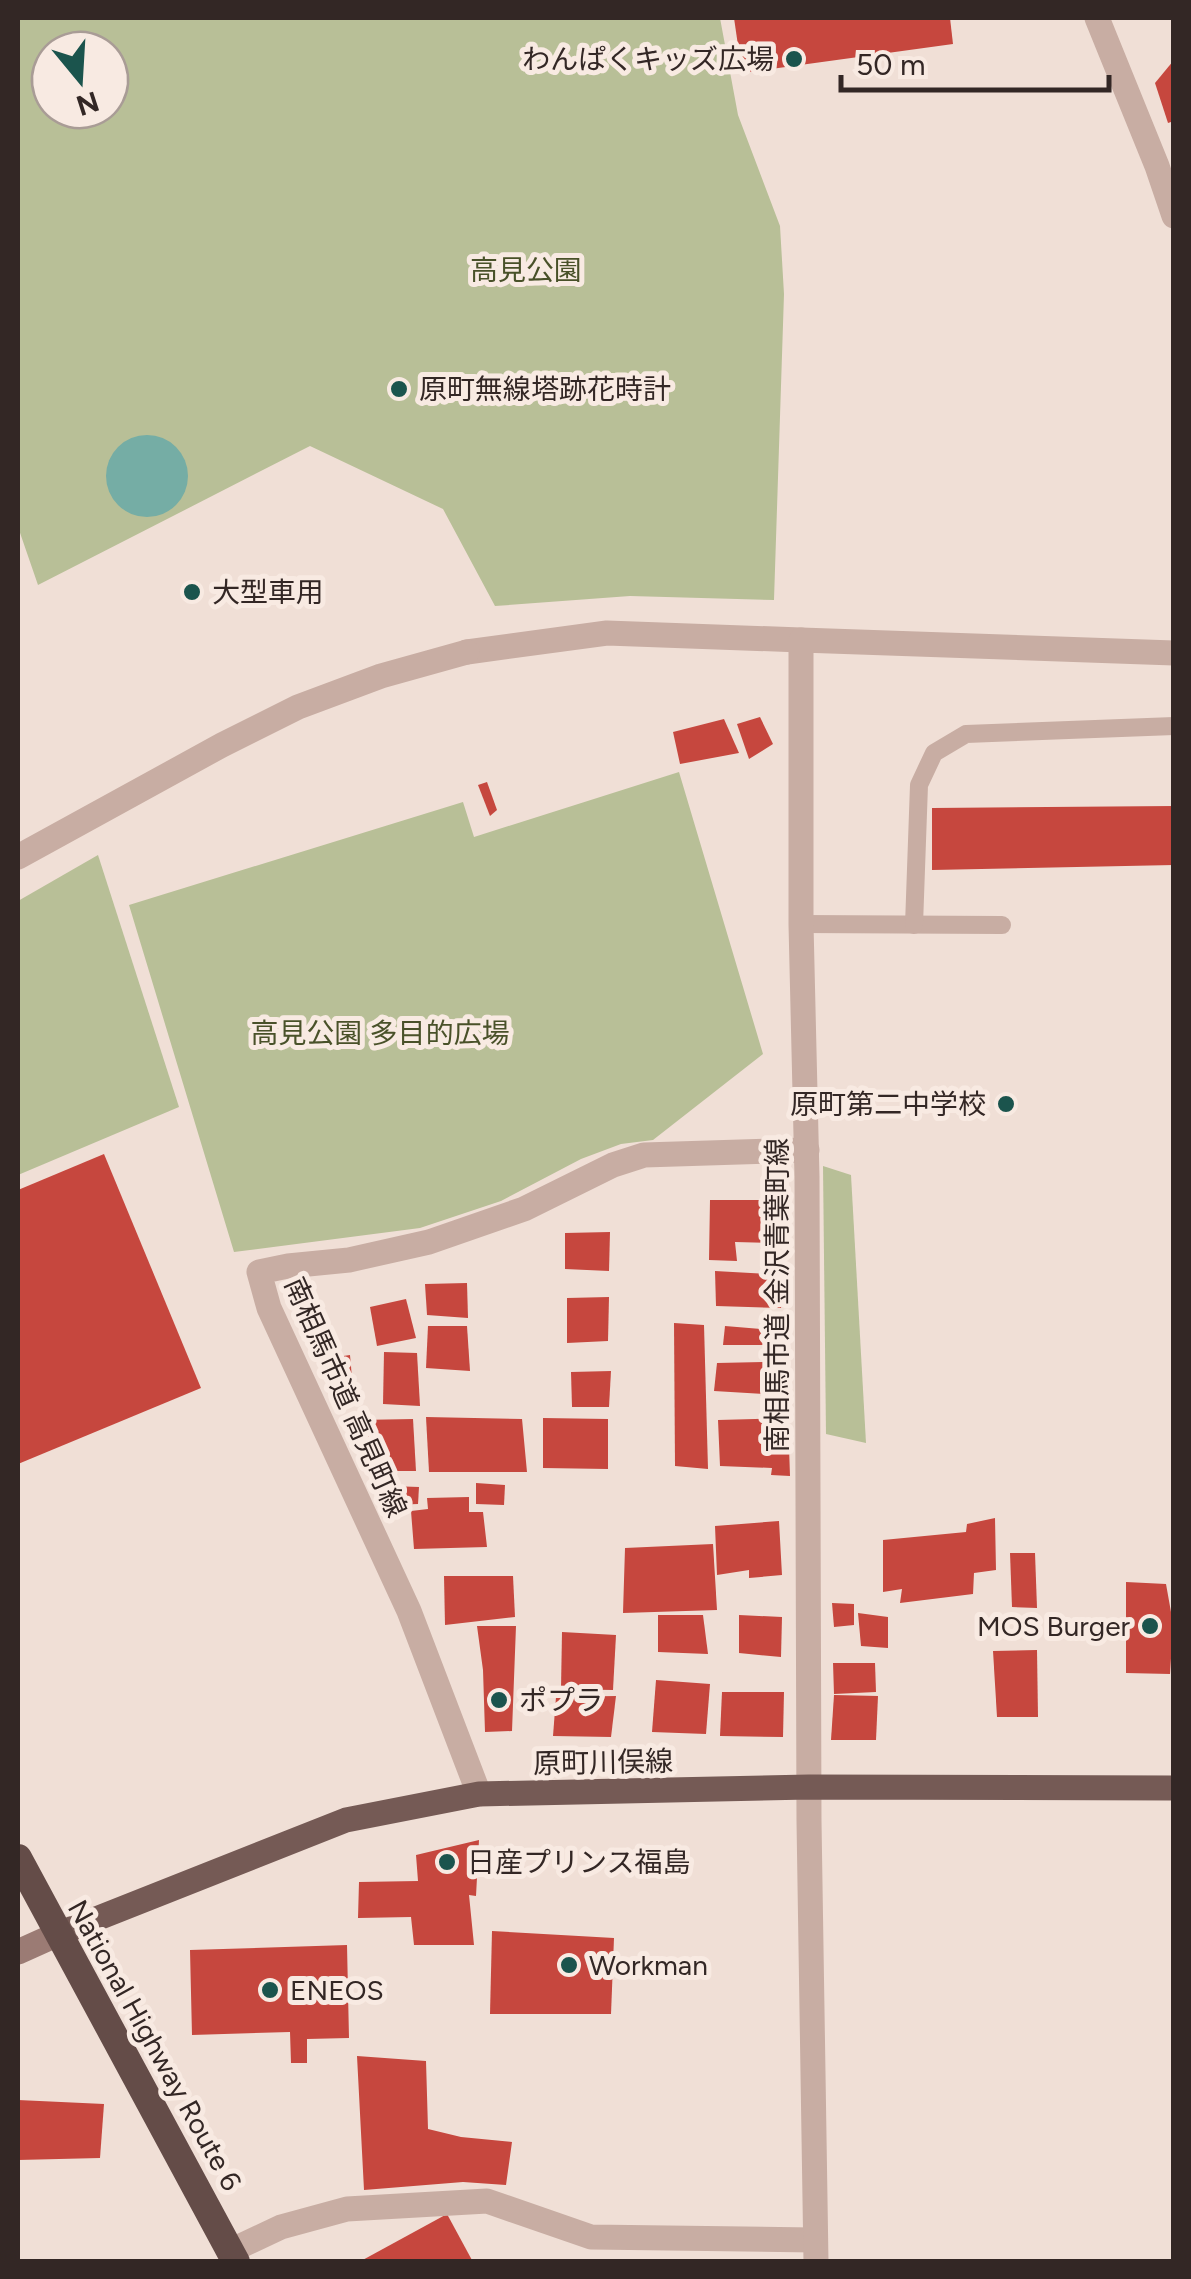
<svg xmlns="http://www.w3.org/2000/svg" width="1191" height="2279" font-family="Figtree,'Noto Sans JP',sans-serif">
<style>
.green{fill:#b8bf97;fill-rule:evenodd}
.water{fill:#75ada5}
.building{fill:#c6473e}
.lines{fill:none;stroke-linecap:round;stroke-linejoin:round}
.service{stroke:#c8ada3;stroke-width:18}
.minor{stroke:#c8ada3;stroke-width:25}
.tertiary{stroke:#c8ada3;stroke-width:25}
.secondary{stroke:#9b7b74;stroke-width:25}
.primary{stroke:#755a55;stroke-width:25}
.trunk{stroke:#644c48;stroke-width:28}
.poi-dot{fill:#1b544d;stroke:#f8eae2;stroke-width:4}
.labels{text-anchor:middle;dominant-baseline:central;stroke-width:10;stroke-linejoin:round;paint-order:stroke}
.poi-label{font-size:28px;fill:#332725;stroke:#f8eae2;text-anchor:start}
.park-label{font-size:28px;fill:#495129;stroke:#f8eae2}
.street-label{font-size:28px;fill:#332725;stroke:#f8eae2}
</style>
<rect width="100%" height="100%" fill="#f0dfd6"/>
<g class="green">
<path d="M 18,18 L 720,18 L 738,115 L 780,226 L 784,294 L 774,600 L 630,596 L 495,606 L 443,509 L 310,446 L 38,585 L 18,527 ZM 50,50 L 110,50 L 110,110 L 50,110 Z"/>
<polygon points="679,772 763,1054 653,1140 621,1144 581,1159 501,1201 420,1228 234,1252 129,905 463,802 474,837"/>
<polygon points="98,855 179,1107 18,1175 18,901"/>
<polygon points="823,1166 851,1175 866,1443 826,1434"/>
</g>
<circle class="water" cx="147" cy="476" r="41"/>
<g class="building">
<polygon points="734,18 950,18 953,44 742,73"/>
<polygon points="1174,60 1174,121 1168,123 1155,83"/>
<polygon points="760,717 773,744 749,759 737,724"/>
<polygon points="724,719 739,753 680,764 673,732"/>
<polygon points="487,782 497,810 490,816 478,785"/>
<polygon points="1174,806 1174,865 932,870 932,808"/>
<polygon points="104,1154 201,1388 18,1464 18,1190"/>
<polygon points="710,1200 778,1200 777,1243 735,1242 737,1261 709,1260"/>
<polygon points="610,1232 609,1271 565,1269 565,1233"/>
<polygon points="715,1271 785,1275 781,1308 716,1306"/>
<polygon points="467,1283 468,1318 427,1315 425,1284"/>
<polygon points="609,1297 608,1341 567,1343 567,1298"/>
<polygon points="406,1299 416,1338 377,1346 370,1307"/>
<polygon points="674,1323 704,1325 708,1469 675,1466"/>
<polygon points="428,1326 467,1326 470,1371 426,1368"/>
<polygon points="725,1326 761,1329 763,1345 723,1345"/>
<polygon points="384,1352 417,1353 420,1406 383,1404"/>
<polygon points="350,1355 352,1378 327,1380 323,1359"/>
<polygon points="763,1362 764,1394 714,1391 717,1363"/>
<polygon points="611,1371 609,1407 572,1407 571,1372"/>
<polygon points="426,1417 522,1419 527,1472 429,1472"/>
<polygon points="543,1418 608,1419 608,1469 543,1468"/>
<polygon points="788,1418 790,1476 771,1475 772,1468 720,1466 718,1420"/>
<polygon points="413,1419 416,1471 374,1471 359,1420"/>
<polygon points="476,1483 505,1485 504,1505 476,1504"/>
<polygon points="390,1486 419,1487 418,1504 391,1505"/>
<polygon points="469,1497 469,1512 483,1512 487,1547 414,1549 411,1511 428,1509 427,1498"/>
<polygon points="995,1518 996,1570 974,1573 973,1594 900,1603 902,1589 883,1592 883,1540 966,1532 967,1524"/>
<polygon points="779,1521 782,1575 749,1578 749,1570 717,1575 715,1526"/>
<polygon points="713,1544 717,1610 623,1613 625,1548"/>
<polygon points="1010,1553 1035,1553 1037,1608 1012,1607"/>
<polygon points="444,1576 513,1576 515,1617 445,1625"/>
<polygon points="1126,1582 1166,1584 1171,1612 1174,1612 1170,1674 1126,1673"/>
<polygon points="832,1603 854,1604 854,1625 834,1627"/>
<polygon points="858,1613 888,1617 888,1648 861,1646"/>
<polygon points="658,1615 703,1615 708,1654 658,1652"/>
<polygon points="739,1615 782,1617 781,1657 739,1653"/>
<polygon points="477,1626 516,1626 512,1731 485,1732 483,1670"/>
<polygon points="562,1632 616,1635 613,1690 561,1689"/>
<polygon points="1037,1650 1038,1717 997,1717 993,1651"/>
<polygon points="833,1663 875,1663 876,1692 834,1694"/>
<polygon points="656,1680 710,1684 706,1734 652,1732"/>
<polygon points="722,1692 784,1692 783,1737 720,1736"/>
<polygon points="834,1695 878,1696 876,1740 831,1740"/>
<polygon points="616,1696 611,1737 553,1736 556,1697"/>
<polygon points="479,1840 476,1896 469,1895 474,1945 414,1945 411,1917 358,1918 359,1882 418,1881 416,1855"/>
<polygon points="492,1931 614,1938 611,2014 490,2014"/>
<polygon points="347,1945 349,2038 307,2039 307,2063 291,2063 290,2032 192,2035 190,1950"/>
<polygon points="357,2056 426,2061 428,2129 461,2137 512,2142 506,2185 463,2182 364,2190"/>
<polygon points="18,2100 104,2104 100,2158 18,2160"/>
<polygon points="447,2214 473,2262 359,2262"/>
</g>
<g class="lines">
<g class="service">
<polyline points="801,924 1002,925"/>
<polyline points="914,925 919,785 934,753 966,734 1174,726"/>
</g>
<g class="minor">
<polyline points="1097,18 1157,166 1174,216"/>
<polyline points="467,652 607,633 801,640"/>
<polyline points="479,1794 409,1611 269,1308 259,1272 288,1266 349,1260 429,1242 524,1209 613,1165 644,1155 807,1150"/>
<polyline points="230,2251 281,2227 347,2209 487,2201 591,2237 814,2240"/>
<polyline points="816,2262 809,1821 807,1177 801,924 801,640 1174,653"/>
</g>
<polyline class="tertiary" points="18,857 222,745 298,707 381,676 467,652"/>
<polyline class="secondary" points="18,1952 58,1934"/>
<polyline class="primary" points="58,1934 346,1820 479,1794 809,1787 1174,1788"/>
<polyline class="trunk" points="18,1858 236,2262"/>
</g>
<g class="poi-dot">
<circle cx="794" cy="59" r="10"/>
<circle cx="399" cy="389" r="10"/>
<circle cx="192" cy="592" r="10"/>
<circle cx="1006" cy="1104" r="10"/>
<circle cx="1150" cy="1626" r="10"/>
<circle cx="499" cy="1700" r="10"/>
<circle cx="447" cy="1862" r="10"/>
<circle cx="569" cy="1965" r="10"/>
<circle cx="270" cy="1990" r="10"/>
</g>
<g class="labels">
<g class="poi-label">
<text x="774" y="59" text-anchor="end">わんぱくキッズ広場</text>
<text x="419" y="389">原町無線塔跡花時計</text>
<text x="212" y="592">大型車用</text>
<text x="986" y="1104" text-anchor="end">原町第二中学校</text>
<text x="1130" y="1626" text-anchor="end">MOS Burger</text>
<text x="519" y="1700">ポプラ</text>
<text x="467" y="1862">日産プリンス福島</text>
<text x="589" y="1965">Workman</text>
<text x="290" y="1990">ENEOS</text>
</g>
<g class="park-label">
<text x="526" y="270">高見公園</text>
<text x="380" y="1033">高見公園 多目的広場</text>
</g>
<g class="street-label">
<text transform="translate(777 1295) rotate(-90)">南相馬市道 金沢青葉町線</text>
<text transform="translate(346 1397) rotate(66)">南相馬市道 高見町線</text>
<text transform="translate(603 1762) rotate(-1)">原町川俣線</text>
<text transform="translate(155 2045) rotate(61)">National Highway Route 6</text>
</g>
</g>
<rect width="1191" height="2279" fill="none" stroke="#332725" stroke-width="40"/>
<g transform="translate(80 80) rotate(162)"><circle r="48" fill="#f8eae2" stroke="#a99c96" stroke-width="2.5"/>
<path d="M0-8L18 38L0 25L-18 38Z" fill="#1b544d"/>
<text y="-15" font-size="28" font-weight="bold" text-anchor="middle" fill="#332725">N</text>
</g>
<path d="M841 75v15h268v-15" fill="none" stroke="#332725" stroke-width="5"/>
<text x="856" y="75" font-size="30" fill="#332725" stroke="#f8eae2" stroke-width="8" paint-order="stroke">50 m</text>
</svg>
